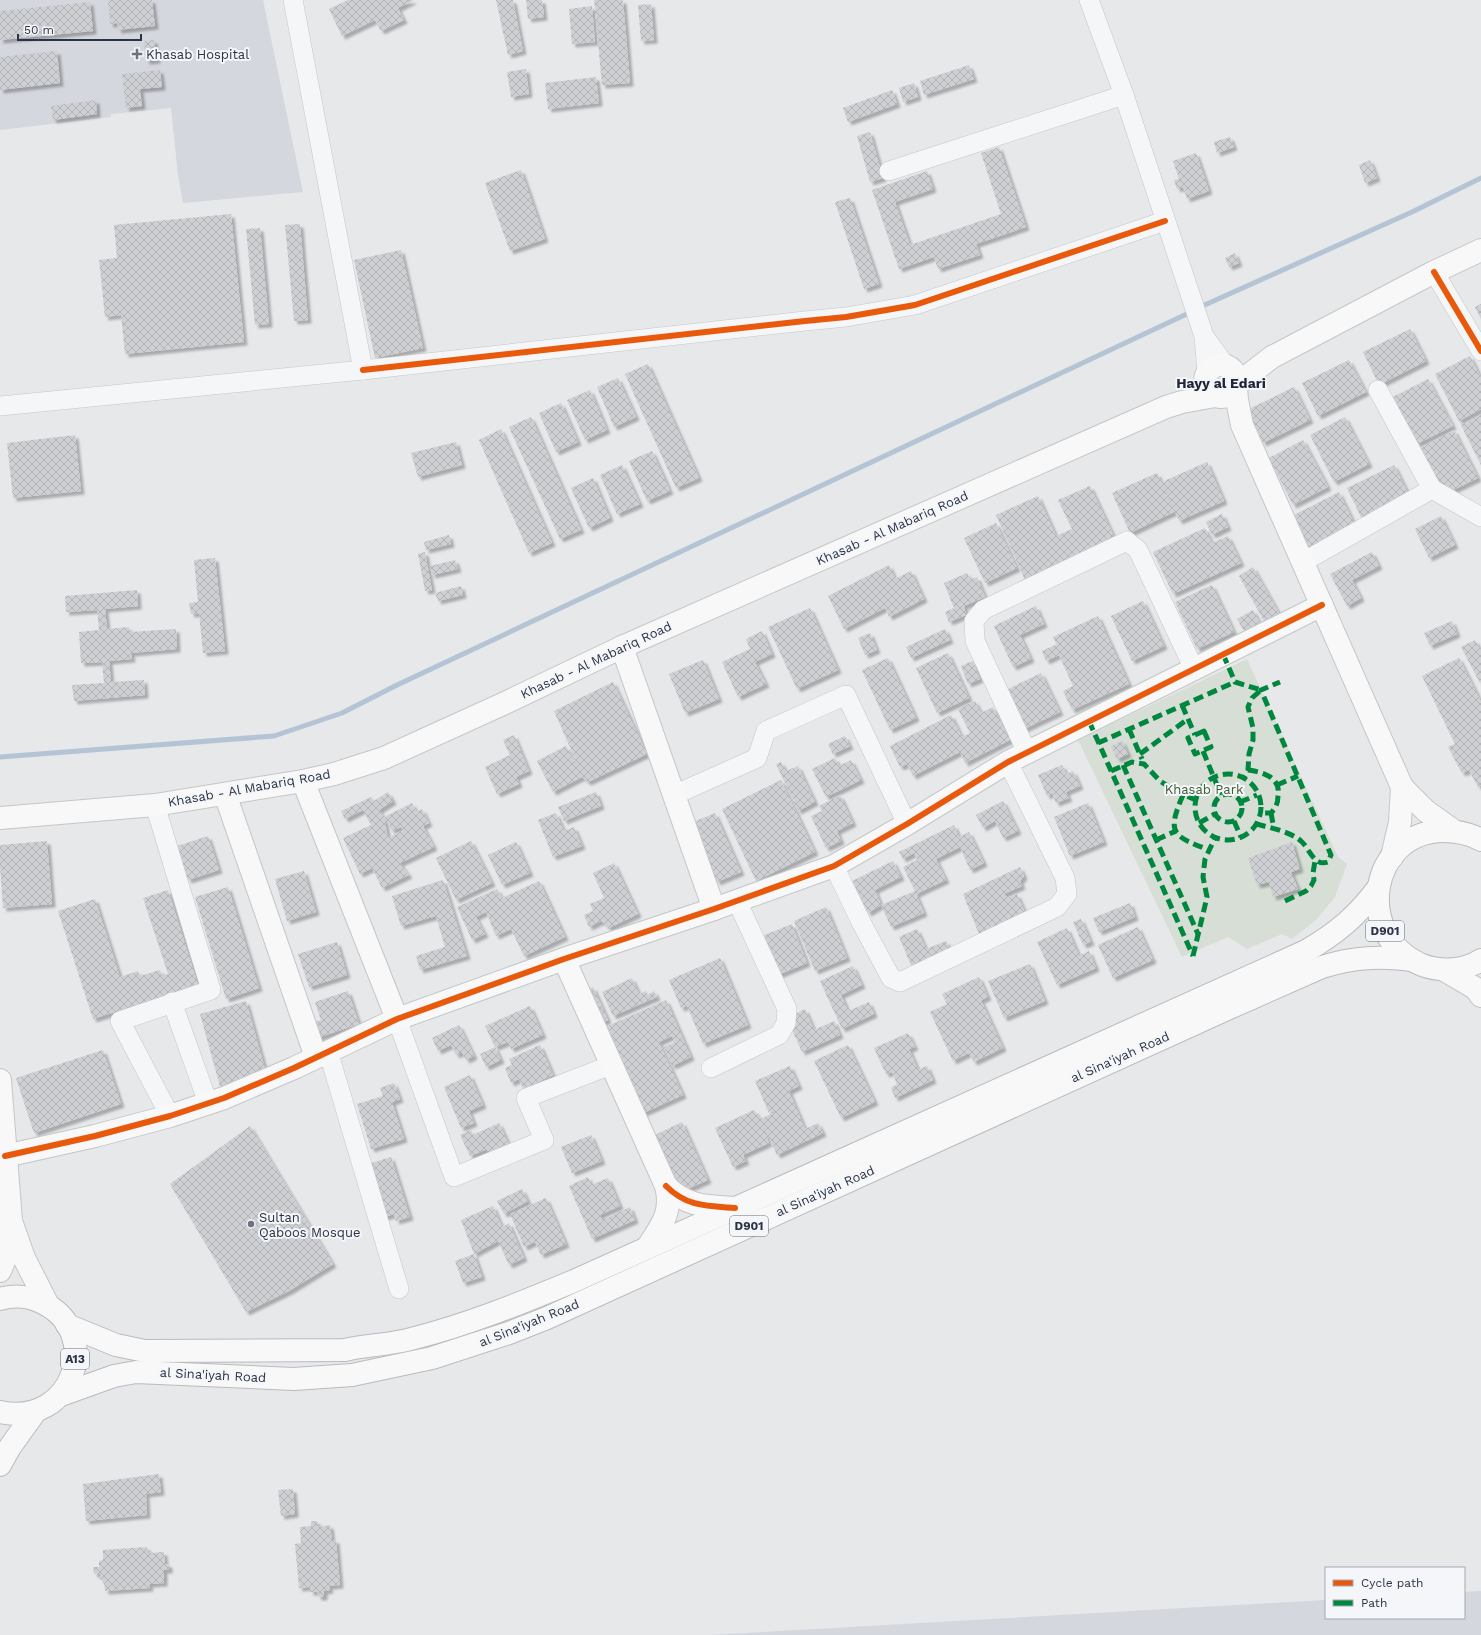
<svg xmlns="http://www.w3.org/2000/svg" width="1481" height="1635" font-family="'Work Sans',sans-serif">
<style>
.built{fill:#d4d7dd}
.park{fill:#d6ded6}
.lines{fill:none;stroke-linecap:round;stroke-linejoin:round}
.stream{stroke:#b4c4d5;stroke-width:5}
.building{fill:url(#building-cross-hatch);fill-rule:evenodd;filter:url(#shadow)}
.street-casing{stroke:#c4c6c8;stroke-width:20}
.secondary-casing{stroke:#c4c6c8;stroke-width:24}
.highway-casing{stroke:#b8bbbf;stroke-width:24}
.street{stroke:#f5f6f7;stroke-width:19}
.secondary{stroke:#f8f8f8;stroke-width:22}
.highway{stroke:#f8f8f8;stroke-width:22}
.quiet{stroke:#00873e;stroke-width:5;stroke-dasharray:10 5;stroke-linecap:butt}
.cycleway-casing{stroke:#f4f6f9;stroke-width:8}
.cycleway{stroke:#e8590c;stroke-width:6}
.poi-dot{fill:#6c737f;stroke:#f4f6f9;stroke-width:1.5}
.labels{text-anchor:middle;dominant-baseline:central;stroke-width:4;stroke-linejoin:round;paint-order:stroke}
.shield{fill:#f4f6f9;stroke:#676e7b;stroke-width:1}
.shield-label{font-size:12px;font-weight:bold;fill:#2b3445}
.poi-label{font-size:13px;fill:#2b3445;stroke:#f4f6f9;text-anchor:start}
.street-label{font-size:13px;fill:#2b3445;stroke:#f4f6f9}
.park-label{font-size:13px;fill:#3f6138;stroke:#f4f6f9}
.neighbourhood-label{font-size:14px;font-weight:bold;fill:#1d2536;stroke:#f4f6f9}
</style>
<defs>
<pattern id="building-cross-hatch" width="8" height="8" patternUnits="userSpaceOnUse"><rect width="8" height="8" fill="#ced0d3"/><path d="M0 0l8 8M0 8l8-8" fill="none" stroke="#b1b3b6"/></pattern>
<filter id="shadow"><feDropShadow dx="3.5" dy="3.5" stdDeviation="1" flood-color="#0004"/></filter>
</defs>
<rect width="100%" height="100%" fill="#e6e8ea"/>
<g class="built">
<polygon points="0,0 263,0 303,192 183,203 178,175 171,108 111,114 111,117 0,130"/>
<polygon points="1481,1591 1481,1635 710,1635 1326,1600 1326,1618 1464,1618 1464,1592"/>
</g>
<polygon class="park" points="1247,659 1338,857 1347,864 1335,897 1316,920 1292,939 1282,934 1247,949 1228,937 1182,957 1078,740"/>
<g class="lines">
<g class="stream">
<polyline points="1198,308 1412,212 1481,178"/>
<polyline points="0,757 274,736 342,713 397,685 1191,312"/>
</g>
</g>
<g class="building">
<polygon points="108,0 152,0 155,26 118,30 117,23 110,24"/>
<polygon points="348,0 414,0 398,8 404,20 381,31 375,20 342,36 329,9"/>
<polygon points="496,0 513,0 523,51 508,55"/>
<polygon points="526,0 542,0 544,17 528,19"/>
<polygon points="594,0 623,0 630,83 602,85"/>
<polygon points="90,2 93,31 0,40 0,11"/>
<polygon points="651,4 654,40 641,41 638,5"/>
<polygon points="592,6 595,42 572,44 569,9"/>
<polygon points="154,40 157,60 146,61 144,41"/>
<polygon points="57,51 60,83 0,90 0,57"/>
<polygon points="969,65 974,79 924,95 920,81"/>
<polygon points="526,69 529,94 511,97 507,72"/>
<polygon points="160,70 162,87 140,89 142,106 126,108 122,74"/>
<polygon points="596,77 599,103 548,109 545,83"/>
<polygon points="914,83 918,97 903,102 899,88"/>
<polygon points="892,90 897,104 848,122 843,108"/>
<polygon points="96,100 97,114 53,120 51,106"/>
<polygon points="870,132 883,178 870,182 857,136"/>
<polygon points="1230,137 1234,147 1217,153 1214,142"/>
<polygon points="999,147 1026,227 976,244 980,255 938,269 934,257 899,269 872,190 927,171 933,189 895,202 910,245 1001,214 981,153"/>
<polygon points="1196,153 1209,191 1187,199 1183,187 1177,189 1174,180 1179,179 1173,161"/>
<polygon points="1370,160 1377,178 1365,183 1359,165"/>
<polygon points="521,170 545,239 510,251 485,183"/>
<polygon points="850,198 879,284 864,289 835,202"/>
<polygon points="231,214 244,342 125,354 121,315 105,317 99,260 117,258 114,225"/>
<polygon points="300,224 308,320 294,321 285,225"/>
<polygon points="260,228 269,324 255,325 246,229"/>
<polygon points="401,250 423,348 375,358 354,260"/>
<polygon points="1235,253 1239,263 1229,267 1225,258"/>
<polygon points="1481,304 1481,319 1475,307"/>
<polygon points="1410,329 1426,361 1379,385 1363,352"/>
<polygon points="1470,356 1481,378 1481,409 1459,421 1435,374"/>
<polygon points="1349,360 1366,392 1318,416 1302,383"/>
<polygon points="648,364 699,478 676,488 625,374"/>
<polygon points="618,378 636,417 614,427 597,387"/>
<polygon points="1428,379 1453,426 1417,444 1393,397"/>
<polygon points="1294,387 1310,420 1263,443 1247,410"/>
<polygon points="590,390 607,430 585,440 567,400"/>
<polygon points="561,403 578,442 556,452 539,413"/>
<polygon points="1481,415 1481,465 1461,425"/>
<polygon points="531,417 581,530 560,539 509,427"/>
<polygon points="1345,417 1369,464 1334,482 1310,435"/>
<polygon points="501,429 552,543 529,553 479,440"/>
<polygon points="1454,430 1478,478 1443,495 1419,449"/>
<polygon points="75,435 81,491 13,498 7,443"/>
<polygon points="1303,440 1328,487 1293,505 1269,458"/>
<polygon points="456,442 462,465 418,477 411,453"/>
<polygon points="652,451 670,491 647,501 629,461"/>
<polygon points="1207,462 1224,501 1179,521 1162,482"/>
<polygon points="622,465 640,504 617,514 600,475"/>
<polygon points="1394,465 1410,497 1363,521 1347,488"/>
<polygon points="1157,473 1174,512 1130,533 1112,493"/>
<polygon points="593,478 610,518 589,528 571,488"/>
<polygon points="1090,486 1115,539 1025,580 996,515 1038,496 1056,536 1072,529 1058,500"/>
<polygon points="1339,492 1355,525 1308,548 1292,516"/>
<polygon points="1222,514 1228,527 1212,535 1206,522"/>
<polygon points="1441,516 1455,545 1429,558 1415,529"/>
<polygon points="996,523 1017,568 985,583 964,538"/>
<polygon points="1205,528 1212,543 1228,536 1241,563 1173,594 1153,552"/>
<polygon points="449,535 451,544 426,550 424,542"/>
<polygon points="425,552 432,590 425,591 418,554"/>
<polygon points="1372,552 1379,566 1352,580 1361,598 1347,606 1330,574"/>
<polygon points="215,558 225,651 203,653 199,613 191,614 189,603 198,602 194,560"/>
<polygon points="455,560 458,569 432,575 430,566"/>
<polygon points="889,565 895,579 911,571 924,599 889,617 885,608 844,629 828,596"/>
<polygon points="1253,567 1279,613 1264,621 1239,576"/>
<polygon points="967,573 970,580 977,577 985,597 964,606 966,615 949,622 945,612 954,608 944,583"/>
<polygon points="1212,585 1234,632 1197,649 1175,602"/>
<polygon points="461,586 463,595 438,601 435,593"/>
<polygon points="137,590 138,606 105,609 107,629 129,627 130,632 176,629 177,649 131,653 132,659 109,661 111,682 144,680 145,695 74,701 72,685 104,683 102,662 81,663 79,632 99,630 97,610 66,612 65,596"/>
<polygon points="1143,601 1164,646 1132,661 1111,616"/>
<polygon points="1036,606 1044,624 1020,635 1031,659 1013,667 994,626"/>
<polygon points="810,608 838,670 797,689 768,627"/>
<polygon points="1253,610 1260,623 1244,631 1237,619"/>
<polygon points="1098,616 1129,684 1072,710 1063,691 1073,686 1059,655 1046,661 1042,651 1057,644 1053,637"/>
<polygon points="1452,621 1457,634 1430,646 1424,633"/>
<polygon points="945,629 950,640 911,658 906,647"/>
<polygon points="762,631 772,654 755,662 766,684 738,697 722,662 750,649 746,639"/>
<polygon points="870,633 877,650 865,655 858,638"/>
<polygon points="1475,640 1481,651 1481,680 1479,681 1461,647"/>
<polygon points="948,653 969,698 937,713 916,668"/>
<polygon points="888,658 916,718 890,730 862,670"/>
<polygon points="1459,658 1481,702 1481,785 1478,787 1469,770 1462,773 1448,747 1455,744 1422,676"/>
<polygon points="703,660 719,699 685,713 669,674"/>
<polygon points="973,661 980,679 968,684 961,666"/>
<polygon points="1041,673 1060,712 1024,729 1006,690"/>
<polygon points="613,682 647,754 588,782 582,777 553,792 537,761 566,746 581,772 554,711"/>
<polygon points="975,701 981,713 993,707 1010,740 965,763 960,752 913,776 907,764 900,767 890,746 951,715 962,737 970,733 958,709"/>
<polygon points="514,735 529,771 516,777 519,784 497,794 485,767 510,755 503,740"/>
<polygon points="845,736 850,746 833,754 828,744"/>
<polygon points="1122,741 1128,754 1117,759 1111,746"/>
<polygon points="835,758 839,766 851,760 861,780 826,797 812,769"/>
<polygon points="781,762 786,771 798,766 815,802 798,811 776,764"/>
<polygon points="1062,765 1066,774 1073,771 1080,786 1066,792 1069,798 1056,803 1052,793 1047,796 1038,775"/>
<polygon points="781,780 815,852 756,881 722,809"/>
<path d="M 388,792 L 393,801 L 379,810 L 384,817 L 412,803 L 416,812 L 422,809 L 429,823 L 423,826 L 434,847 L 400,863 L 409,875 L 382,888 L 372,868 L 360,874 L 343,838 L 371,825 L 363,810 L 345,819 L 341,811 L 371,797 L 374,801 ZM 384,817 L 392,831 L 401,827 L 403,830 L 388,838 Z"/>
<polygon points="596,792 601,806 564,821 558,807"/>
<polygon points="840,795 853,823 837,831 841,841 826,848 811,816 822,811 819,806"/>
<polygon points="1003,801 1018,831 1003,838 995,821 983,828 976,815"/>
<polygon points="1088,803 1104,842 1070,856 1054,817"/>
<polygon points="556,813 564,831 574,827 582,846 553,857 538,820"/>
<polygon points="715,813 741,872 717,882 691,823"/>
<polygon points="954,825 959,837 969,832 984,863 970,870 960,847 936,859 946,880 916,894 924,913 891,927 881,905 868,913 852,881 893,861 901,877 875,890 881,905 915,891 903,867 917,860 914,853 903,859 899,852"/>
<polygon points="208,836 219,870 188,880 177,846"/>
<polygon points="47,841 52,904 3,908 0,866 0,845"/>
<polygon points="471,841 492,883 456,900 436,858"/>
<polygon points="516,842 530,873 502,885 488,855"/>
<polygon points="1292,842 1300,869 1291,872 1298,889 1273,897 1269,882 1257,885 1248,858"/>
<polygon points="614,863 638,914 609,928 601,921 589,927 584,915 593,911 590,904 604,898 593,873"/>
<polygon points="1020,867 1024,876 1020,881 1022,886 1004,894 1008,898 1017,894 1026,915 979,934 963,894"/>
<polygon points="304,871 316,912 287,921 275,879"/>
<polygon points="443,880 467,956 420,970 416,956 445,947 436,916 401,926 392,896"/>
<polygon points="539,881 565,937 524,956 511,929 496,936 486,912 476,917 485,934 472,940 457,907 497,889 502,898"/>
<polygon points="228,887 259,988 226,999 195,897"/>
<polygon points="168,890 198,985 93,1019 58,911 95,899 120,977 138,971 140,976 160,970 162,976 168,974 143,898"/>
<polygon points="1130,903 1135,917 1099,932 1093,918"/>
<polygon points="826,907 847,958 815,971 794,921"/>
<polygon points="1081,919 1091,942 1083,945 1073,922"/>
<polygon points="792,924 807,963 773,977 757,938"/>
<polygon points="1138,927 1153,960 1113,978 1098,945"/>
<polygon points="1067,928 1079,956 1089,951 1096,968 1057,985 1037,942"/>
<polygon points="917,929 926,949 946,941 952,955 914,972 899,937"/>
<polygon points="337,942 347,975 309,987 298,954"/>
<polygon points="720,958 748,1025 703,1044 687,1006 681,1008 669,980"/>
<polygon points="1030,964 1045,1001 1004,1018 988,981"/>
<polygon points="853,966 862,985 841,995 848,1011 869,1002 874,1014 842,1029 820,981"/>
<polygon points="979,977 988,997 981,1000 1003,1048 974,1062 969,1053 953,1061 930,1012 947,1004 942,994"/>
<polygon points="632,978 639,994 646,991 648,995 654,991 657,997 613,1016 602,992"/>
<polygon points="593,987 608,1020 597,1025 582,993"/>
<polygon points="348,991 359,1024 314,1039 309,1024 321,1020 315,1002"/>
<polygon points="666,1000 691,1057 672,1066 664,1047 675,1042 672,1036 659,1042 683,1095 639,1115 601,1029"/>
<polygon points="246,1001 267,1076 221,1090 200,1014"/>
<polygon points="530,1006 543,1035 511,1049 508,1042 495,1047 485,1026"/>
<polygon points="805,1009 814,1030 834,1021 840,1035 802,1052 787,1018"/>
<polygon points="459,1025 474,1056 466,1060 462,1052 456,1055 451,1045 438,1051 432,1038"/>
<polygon points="908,1033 915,1047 909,1049 918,1070 927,1066 933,1080 895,1098 891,1088 897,1084 892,1072 886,1074 874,1048"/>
<polygon points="540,1045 553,1075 523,1089 519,1079 511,1083 505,1068 512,1065 509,1059"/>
<polygon points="848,1045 875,1102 841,1118 814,1061"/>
<polygon points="495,1047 501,1060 486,1067 480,1054"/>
<polygon points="103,1050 121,1104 34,1133 16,1078"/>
<polygon points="790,1066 799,1086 789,1091 805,1129 818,1123 823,1133 777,1155 761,1121 769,1143 743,1155 746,1161 733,1167 715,1128 754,1110 760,1119 787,1107 769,1113 755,1081"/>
<polygon points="470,1075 483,1105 469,1111 474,1123 461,1128 444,1087"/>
<polygon points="394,1083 400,1099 392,1102 404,1139 371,1149 357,1104 383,1096 380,1088"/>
<polygon points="682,1122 708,1180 681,1192 655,1135"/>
<polygon points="499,1123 510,1147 490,1156 487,1149 470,1156 460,1135 471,1130 473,1135"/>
<polygon points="250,1126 333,1264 289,1291 246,1312 170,1184"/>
<polygon points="591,1135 602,1161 572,1173 561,1147"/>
<polygon points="391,1157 410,1217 396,1221 394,1214 381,1218 365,1165"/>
<polygon points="588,1177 591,1185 608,1178 620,1206 600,1215 602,1220 630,1207 635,1220 592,1239 569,1186"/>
<polygon points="522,1189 528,1201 504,1214 497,1201"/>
<polygon points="546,1198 566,1244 541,1255 535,1242 524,1247 510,1214"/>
<polygon points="493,1206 502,1227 509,1223 524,1258 509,1265 498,1241 474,1254 461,1220"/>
<polygon points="474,1254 482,1277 463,1283 455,1261"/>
<polygon points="159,1474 161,1492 146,1494 147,1515 86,1521 83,1484"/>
<polygon points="293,1489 295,1514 281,1516 278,1490"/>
<polygon points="311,1521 317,1521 318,1527 330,1525 332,1540 336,1540 340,1585 329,1586 330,1590 324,1591 324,1597 318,1597 317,1592 310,1592 310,1587 299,1588 295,1544 301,1543 300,1527 311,1526"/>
<polygon points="147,1547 148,1553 164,1552 165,1564 169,1564 169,1570 164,1570 164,1583 149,1584 150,1588 105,1591 104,1580 100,1580 100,1574 94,1574 93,1567 99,1567 99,1561 103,1560 103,1550"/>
</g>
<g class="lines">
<g class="street-casing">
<g id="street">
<polyline points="1089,0 1124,95 1204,336 1225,365"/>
<polyline points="889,171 1124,95"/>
<polyline points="1434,272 1481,351"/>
<polyline points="1204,337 1207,372"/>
<polyline points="363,370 805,321 846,317 915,305 1165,221"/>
<polyline points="0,406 363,370 293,0"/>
<polyline points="1432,489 1481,517"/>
<polyline points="1303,562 1432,489 1378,390"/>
<polyline points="1027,752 975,641 974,621 983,610 1127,541 1138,550 1194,669"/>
<polyline points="674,795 757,758 766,731 846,695 907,824"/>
<polyline points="155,805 211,990 120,1021 170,1116"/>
<polyline points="834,866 862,924 891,978 900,982 1057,907 1067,894 1065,878 1008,762"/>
<polyline points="172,1002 208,1103"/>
<polyline points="397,1019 454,1177 544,1140 526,1098 611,1065"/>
<polyline points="328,1051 399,1289"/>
<polyline points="711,1068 779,1035 786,1023 787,1009 737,901"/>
</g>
</g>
<g class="secondary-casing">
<g id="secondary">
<circle cx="1221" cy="381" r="16"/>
<polyline points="1237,384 1272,357 1434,272 1481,250"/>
<polyline points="1236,387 1237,400 1242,425 1402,787 1426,811 1454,831"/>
<polyline points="622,647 714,909"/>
<polyline points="303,781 397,1019"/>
<polyline points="225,794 316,1057"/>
<polyline points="0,818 155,805 303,781 334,774 384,758 505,703 622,647 1166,407 1182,402 1215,396"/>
<polyline points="1392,857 1400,822 1402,787"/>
<path d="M 564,959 L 666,1186 C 673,1213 661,1226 647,1248"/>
<polyline points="1444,970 1475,988 1481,996"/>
<polyline points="0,1080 11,1221 24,1258 48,1305"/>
<polyline points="5,1156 95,1136 170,1116 224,1098 294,1068 397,1019 564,959 714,909 834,866 907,824 1008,762 1322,605"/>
<path d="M 666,1186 C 687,1207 707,1206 735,1208"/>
<polyline points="0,1271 6,1257 11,1225"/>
</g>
</g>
<g class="highway-casing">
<g id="highway">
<path d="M 1481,840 C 1469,833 1457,831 1443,831 C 1370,832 1352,935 1422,965 C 1441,972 1464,971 1481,960"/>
<path d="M 0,1299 C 14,1295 28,1296 41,1302 C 105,1331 74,1428 0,1412"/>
<path d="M 67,1325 L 116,1345 L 145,1351 L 345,1350 C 366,1345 389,1345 411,1339 C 467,1325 521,1303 574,1281 L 1306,951 C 1337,933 1357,916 1378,888"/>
<path d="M 61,1395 L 114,1376 L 136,1372 L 294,1379 L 352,1375 L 432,1358 L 509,1333 L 547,1318 L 1227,1009 L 1322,967 C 1354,957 1379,956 1412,960"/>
<polyline points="0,1465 10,1447 35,1412"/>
</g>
</g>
<use href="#street" class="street"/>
<use href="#secondary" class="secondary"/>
<use href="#highway" class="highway"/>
<g class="quiet">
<polyline points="1223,654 1235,682 1261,690 1252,698 1248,707 1253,728 1253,740 1249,754 1248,770 1243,779"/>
<polyline points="1182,705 1195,735"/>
<polyline points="1089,721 1193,956"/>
<polyline points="1129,729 1142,759"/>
<polygon points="1204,731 1211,747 1195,754 1188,738"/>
<polyline points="1098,743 1235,682"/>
<polyline points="1203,751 1221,795"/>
<polyline points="1140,754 1188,719"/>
<polyline points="1123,765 1198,934"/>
<path d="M 1248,770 C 1263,772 1281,777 1278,796 C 1278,803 1276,807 1271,813 L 1260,813"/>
<polyline points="1111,771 1132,762 1144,764 1160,781 1177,792 1196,800"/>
<circle cx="1228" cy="807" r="33"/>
<polyline points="1277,785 1298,776"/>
<circle cx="1228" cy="808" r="14"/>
<path d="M 1183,795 C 1166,834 1173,836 1209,850"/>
<polyline points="1240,802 1257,795"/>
<polyline points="1271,813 1274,829"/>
<polyline points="1234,821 1241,837"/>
<polyline points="1199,823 1215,814"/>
<path d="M 1256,824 C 1271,828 1289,831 1301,841 C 1310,849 1314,867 1328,862 L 1331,855 L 1261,690 L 1280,682"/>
<polyline points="1156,840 1176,831"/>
<polyline points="1285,901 1306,891 1311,886 1314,880 1313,873 1315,861"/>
<polyline points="1193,956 1207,897 1203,877 1205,859 1215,838"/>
</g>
<g class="cycleway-casing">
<g id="cycleway">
<polyline points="1434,272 1481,351"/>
<polyline points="363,370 805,321 846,317 915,305 1165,221"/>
<polyline points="5,1156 95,1136 170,1116 224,1098 294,1068 397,1019 564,959 714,909 834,866 907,824 1008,762 1322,605"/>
<path d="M 666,1186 C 687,1207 707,1206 735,1208"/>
</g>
</g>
<use href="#cycleway" class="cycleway"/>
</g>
<g class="poi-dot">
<path d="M135 48h4v4h4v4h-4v4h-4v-4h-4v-4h4z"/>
<circle cx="251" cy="1224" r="4"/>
</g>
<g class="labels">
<g class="shield">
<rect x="1366" y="921" width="38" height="20" rx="3"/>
<rect x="730" y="1216" width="38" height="20" rx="3"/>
<rect x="61" y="1349" width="28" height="20" rx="3"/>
</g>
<g class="shield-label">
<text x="1385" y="931">D901</text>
<text x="749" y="1226">D901</text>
<text x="75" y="1359">A13</text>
</g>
<g class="poi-label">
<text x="146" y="54">Khasab Hospital</text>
<text x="259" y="1217">Sultan<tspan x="259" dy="15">Qaboos Mosque</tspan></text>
</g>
<g class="street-label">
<text transform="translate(892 528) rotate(-24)">Khasab - Al Mabariq Road</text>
<text transform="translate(596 660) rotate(-25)">Khasab - Al Mabariq Road</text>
<text transform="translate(249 788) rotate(-10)">Khasab - Al Mabariq Road</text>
<text transform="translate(1120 1057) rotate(-24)">al Sina'iyah Road</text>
<text transform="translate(825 1191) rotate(-24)">al Sina'iyah Road</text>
<text transform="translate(529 1323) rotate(-22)">al Sina'iyah Road</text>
<text transform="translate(213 1375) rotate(3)">al Sina'iyah Road</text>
</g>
<g class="park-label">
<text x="1204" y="789">Khasab Park</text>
</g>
<g class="neighbourhood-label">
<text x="1221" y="383">Hayy al Edari</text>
</g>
</g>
<rect x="1325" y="1567" width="140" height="52" fill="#f4f6f9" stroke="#a4a8b1"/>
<rect x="1333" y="1580" width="20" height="6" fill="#e8590c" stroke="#a4a8b1"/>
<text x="1361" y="1587" font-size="12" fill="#2b3445">Cycle path</text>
<rect x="1333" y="1600" width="20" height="6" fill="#00873e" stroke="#a4a8b1"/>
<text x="1361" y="1607" font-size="12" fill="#2b3445">Path</text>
<path d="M18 34v6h123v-6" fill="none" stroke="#2b3445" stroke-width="2"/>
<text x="24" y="34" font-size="12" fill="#2b3445" stroke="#f4f6f9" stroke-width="3" paint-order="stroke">50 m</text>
</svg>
